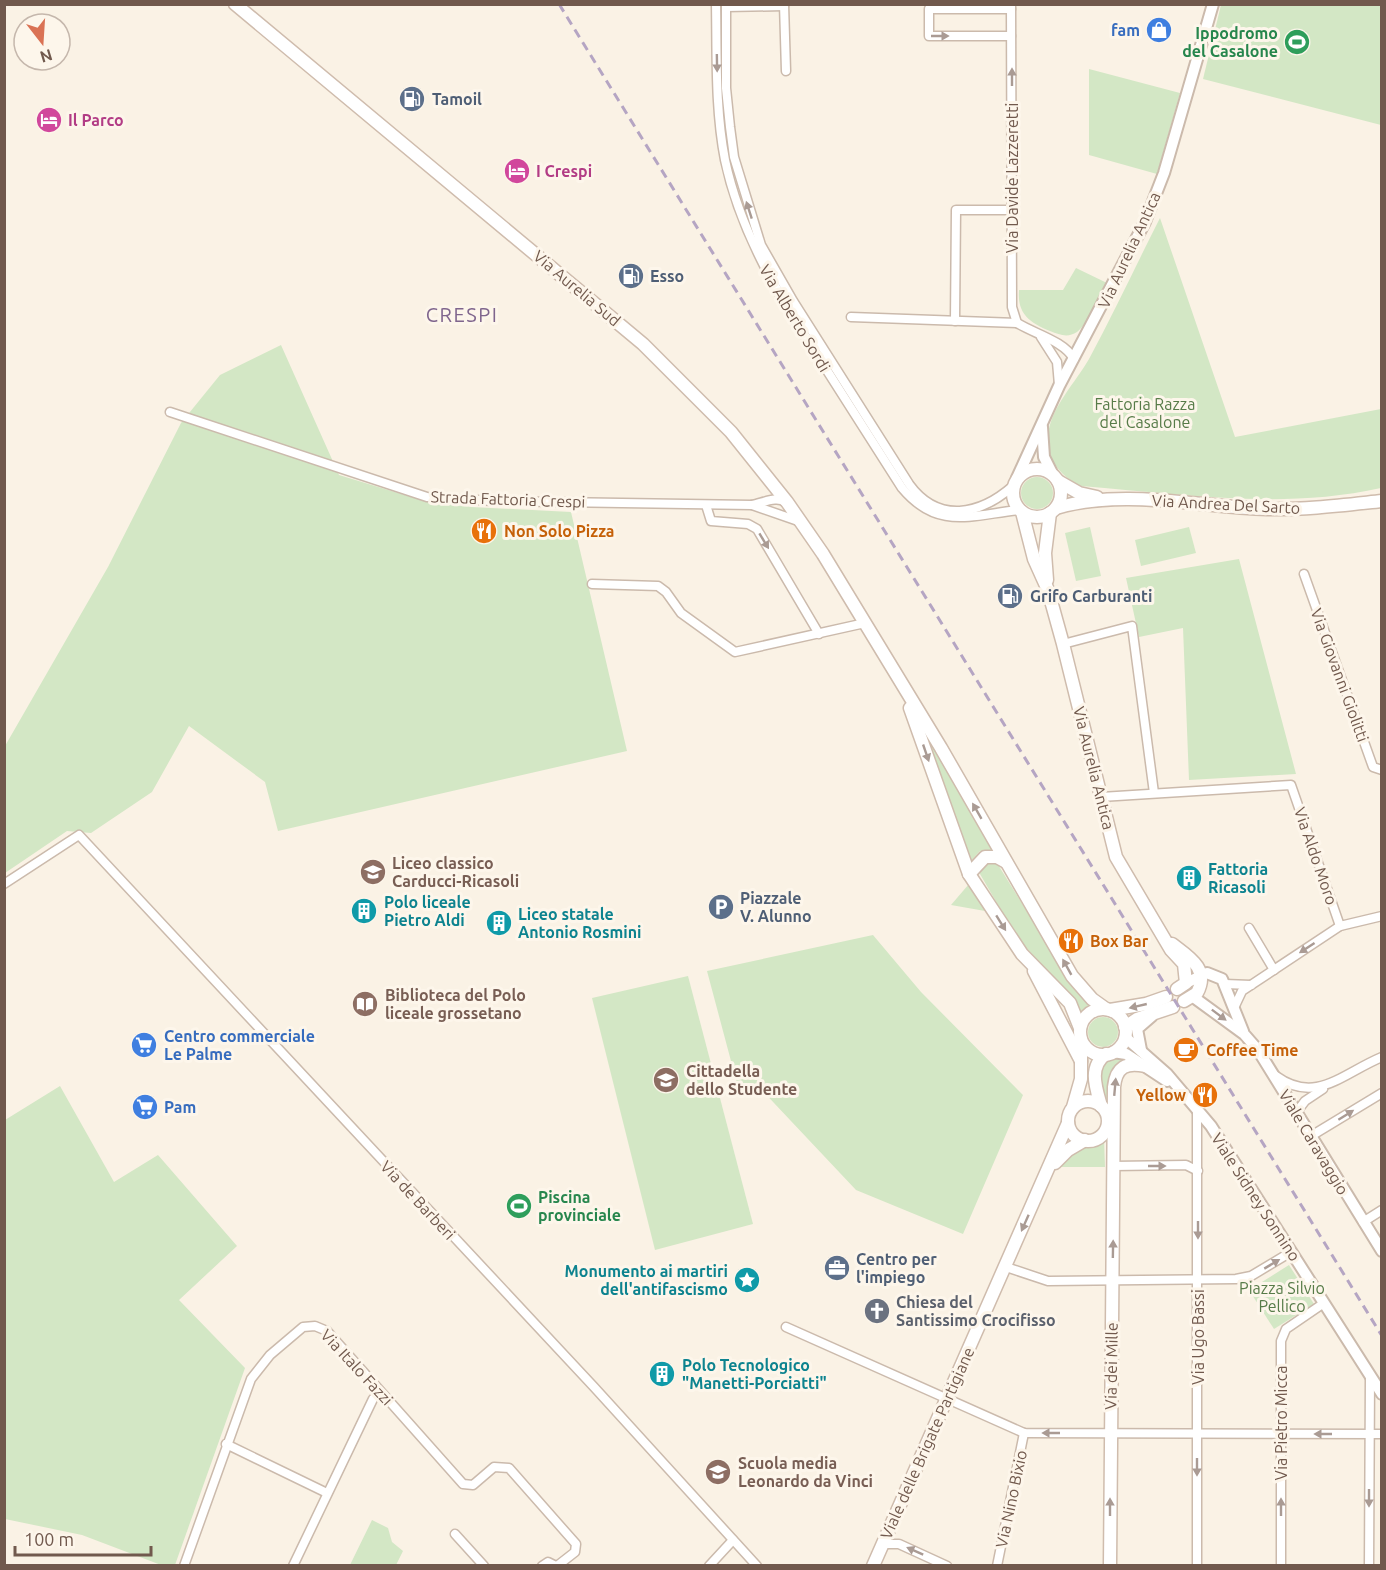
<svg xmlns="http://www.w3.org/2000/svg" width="1386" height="1570" font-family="Ubuntu,sans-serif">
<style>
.green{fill:#d3e7c5}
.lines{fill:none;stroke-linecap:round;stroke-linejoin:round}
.minor-casing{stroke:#cbbaac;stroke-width:11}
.tertiary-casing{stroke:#cbbaac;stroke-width:14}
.secondary-casing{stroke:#cfbcad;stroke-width:15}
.minor{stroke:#fff;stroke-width:8}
.tertiary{stroke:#fff;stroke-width:10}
.secondary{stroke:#fff;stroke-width:12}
.rail{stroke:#b5a5c3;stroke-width:3;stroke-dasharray:9 6;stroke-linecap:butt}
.oneway{fill:#aa9b94}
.labels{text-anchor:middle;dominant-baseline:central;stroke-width:6;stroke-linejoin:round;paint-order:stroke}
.shop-label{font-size:16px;font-weight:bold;fill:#366cbe;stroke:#fdf6eb;text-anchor:start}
.leisure-label{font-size:16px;font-weight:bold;fill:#27864d;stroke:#fdf6eb;text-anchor:end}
.service-label{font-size:16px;font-weight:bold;fill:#4e5e75;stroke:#fdf6eb;text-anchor:start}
.hotel-label{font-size:16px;font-weight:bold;fill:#b23c85;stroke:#fdf6eb;text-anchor:start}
.street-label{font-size:16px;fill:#71594d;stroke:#fdf6eb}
.park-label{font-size:16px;fill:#577b48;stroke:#fdf6eb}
.food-label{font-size:16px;font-weight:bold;fill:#c56008;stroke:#fdf6eb;text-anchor:start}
.education-label{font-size:16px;font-weight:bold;fill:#785e54;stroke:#fdf6eb;text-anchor:start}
.culture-label{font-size:16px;font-weight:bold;fill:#0d838f;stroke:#fdf6eb;text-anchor:start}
.worship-label{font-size:16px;font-weight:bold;fill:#5b616d;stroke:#fdf6eb;text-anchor:start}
.quarter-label{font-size:20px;letter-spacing:1.5px;fill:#7f658d;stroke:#fdf6eb}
</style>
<rect width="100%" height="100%" fill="#faf2e5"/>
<g class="green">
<polygon points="1221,5 1381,5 1381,125 1203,79"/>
<polygon points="1089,69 1180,93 1157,174 1089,155"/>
<path d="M 1160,218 L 1235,437 L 1381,409 L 1381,488 C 1283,510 1181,494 1081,486 C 1061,477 1046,459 1048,436 C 1050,408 1076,382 1089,359 C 1114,313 1136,265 1160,218 Z"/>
<path d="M 1076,268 L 1107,283 C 1100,295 1088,324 1077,332 C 1068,338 1060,335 1050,331 C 1030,323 1017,314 1019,290 L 1063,290 Z"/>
<polygon points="281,345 339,475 421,500 471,507 571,512 627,751 278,831 265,782 189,726 152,792 91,833 67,831 5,873 5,746 108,567 181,423 220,375"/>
<circle cx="1037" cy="493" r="16"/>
<polygon points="1090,527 1101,576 1076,581 1065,533"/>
<polygon points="1189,527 1196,553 1141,566 1135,540"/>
<polygon points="1239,559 1296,774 1189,780 1183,628 1139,637 1126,578"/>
<polygon points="925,730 995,850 980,851 970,862"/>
<polygon points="986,860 997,863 1068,978 1089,1005 1079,1013 1069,996 1016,936 980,874 979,870"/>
<polygon points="969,884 985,911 951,905"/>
<polygon points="873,935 921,992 1023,1095 963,1234 856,1190 759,1087 739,1091 707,971"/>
<polygon points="688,976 753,1224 655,1250 592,998"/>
<circle cx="1103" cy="1032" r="15"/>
<path d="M 1113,1056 L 1128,1059 C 1107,1067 1110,1083 1111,1102 L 1108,1105 L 1106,1104 L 1099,1073 L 1106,1059 Z"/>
<polygon points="60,1086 114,1182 158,1155 237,1246 179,1300 245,1368 175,1565 161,1565 82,1535 5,1519 5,1120"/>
<polygon points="1104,1138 1105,1167 1059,1167 1072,1154"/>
<polygon points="1289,1265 1314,1304 1274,1329 1249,1290"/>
<polygon points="372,1520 388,1528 392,1542 403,1551 396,1565 350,1565"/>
</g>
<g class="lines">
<g class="minor-casing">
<g id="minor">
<path d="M 716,4 C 717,56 715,109 725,160 C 741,235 780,297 821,361 C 848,403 875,446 902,488 C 938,531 971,515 1019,510"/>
<path d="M 726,4 L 726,88 L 730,127 L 734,157 L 761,245 L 793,301 L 909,484 C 938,524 980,515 1013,486"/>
<polyline points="784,4 786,71"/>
<path d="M 1011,4 L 1012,307 L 1017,323 C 1035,334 1064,341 1074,359"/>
<polyline points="726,7 784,6"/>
<polyline points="1011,36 929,36 929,9 1011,9"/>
<polyline points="851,317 1017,323"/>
<polyline points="955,321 956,210 1012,210"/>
<polyline points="1041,337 1057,362 1059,385"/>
<polyline points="170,412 427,497 494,501 752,505 801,522"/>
<polyline points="706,505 711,521 748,524 757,529 819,634"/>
<path d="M 752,505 C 763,503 778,495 786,503"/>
<polyline points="1304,574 1373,767 1382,770"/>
<polyline points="592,584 658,586 666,592 681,613 735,652 865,623"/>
<polyline points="1063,644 1132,626 1154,793"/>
<polyline points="1101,797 1291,785 1340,926"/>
<polyline points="4,884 79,835 594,1387 757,1566"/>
<polyline points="1249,928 1274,970"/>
<polyline points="1225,984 1251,985"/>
<polyline points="1234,1008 1242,991 1340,926 1382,916"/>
<path d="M 1276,1076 C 1316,1105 1343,1073 1382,1057"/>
<polyline points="1197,1108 1197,1566"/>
<polyline points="1296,1113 1305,1101 1323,1089"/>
<polyline points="1311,1136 1382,1093"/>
<polyline points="1113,1166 1186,1165 1198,1171"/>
<polyline points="1363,1222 1382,1210"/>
<polyline points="1006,1267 1048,1281 1236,1279 1251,1276 1291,1252"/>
<polyline points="786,1327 1024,1433 1382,1434"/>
<polyline points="226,1444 327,1493"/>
<polyline points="455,1534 484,1566"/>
<polyline points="882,1544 899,1544 947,1566"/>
<polyline points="184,1566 251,1379 270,1355 303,1327 315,1326 327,1331 463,1484 473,1485 494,1467 509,1468 576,1544 575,1552 557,1566"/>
<polyline points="293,1566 373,1399 380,1391"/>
<polyline points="542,1566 548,1562 556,1566"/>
<polyline points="709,1566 733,1540"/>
<polyline points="997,1566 1024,1433"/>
<polyline points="1281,1566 1281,1341 1286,1329 1324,1303"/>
<polyline points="1369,1566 1370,1376"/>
</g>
</g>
<g class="tertiary-casing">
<g id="tertiary">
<polyline points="1042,427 1044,457 1053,475"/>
<polyline points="1017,478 1059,386 1145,222 1164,173 1213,4"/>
<polyline points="1186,983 1207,973 1222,979 1243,1031"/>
<polyline points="1192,996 1244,1034 1258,1050 1382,1251"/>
<polyline points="1125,1037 1167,1074 1211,1126 1382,1394"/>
<polyline points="1141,1050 1137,1029 1152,1016"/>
<polyline points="1113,1052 1126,1054 1167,1081"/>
</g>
</g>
<g class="secondary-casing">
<g id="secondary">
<polyline points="235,4 643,344 731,432 787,502 823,554 941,748 1072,976 1092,999 1106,1009"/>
<circle cx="1037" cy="493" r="24"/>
<polyline points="1058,481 1079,493 1097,497"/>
<path d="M 1056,508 C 1124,488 1197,507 1267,509 C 1305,510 1344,505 1382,501"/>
<polyline points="1022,512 1034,559 1048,590 1063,644 1116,857 1171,950 1184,964 1186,983 1177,989"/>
<polyline points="1047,580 1045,553 1050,513"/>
<polyline points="910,708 969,874 1022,954 1070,1003 1080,1028"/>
<polyline points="969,874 985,857 997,857 1006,862"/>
<path d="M 1172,944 C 1189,957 1210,969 1197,993 L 1184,1001"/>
<polyline points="1034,971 1081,1061"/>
<circle cx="1103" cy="1032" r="23"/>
<polyline points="1110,1010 1146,1004 1166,997"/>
<polyline points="1125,1027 1137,1019 1173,1007"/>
<circle cx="1088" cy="1121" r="20"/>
<path d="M 1101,1106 C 1096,1088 1088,1067 1106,1054"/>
<polyline points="1073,1107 1081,1079 1081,1054"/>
<polyline points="1055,1163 1068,1150 1085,1140"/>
<polyline points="873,1566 1068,1123"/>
<path d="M 1110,1566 L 1114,1087 C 1116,1067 1126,1062 1145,1066"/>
</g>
</g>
<use href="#minor" class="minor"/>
<use href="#tertiary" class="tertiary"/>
<use href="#secondary" class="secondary"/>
<polyline class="rail" points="559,4 1382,1336"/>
</g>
<defs><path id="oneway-solid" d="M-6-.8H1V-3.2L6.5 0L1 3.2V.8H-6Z" transform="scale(1.5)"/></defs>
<g class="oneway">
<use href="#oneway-solid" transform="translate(940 36)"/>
<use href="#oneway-solid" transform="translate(717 63) rotate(89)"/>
<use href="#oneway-solid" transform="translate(1012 77) rotate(-90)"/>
<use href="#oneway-solid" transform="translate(749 210) rotate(-108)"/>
<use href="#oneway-solid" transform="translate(764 541) rotate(59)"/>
<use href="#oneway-solid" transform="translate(926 753) rotate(71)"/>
<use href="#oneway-solid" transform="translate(977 811) rotate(-120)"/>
<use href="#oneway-solid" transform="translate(1001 923) rotate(58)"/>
<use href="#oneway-solid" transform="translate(1307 948) rotate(147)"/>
<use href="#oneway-solid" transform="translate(1067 967) rotate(-119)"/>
<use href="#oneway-solid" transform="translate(1138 1006) rotate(167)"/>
<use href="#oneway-solid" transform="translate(1219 1015) rotate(37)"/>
<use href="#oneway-solid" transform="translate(1115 1087) rotate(-85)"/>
<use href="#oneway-solid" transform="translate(1346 1115) rotate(-32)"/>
<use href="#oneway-solid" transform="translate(1157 1166)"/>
<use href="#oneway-solid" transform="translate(1025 1223) rotate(114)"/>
<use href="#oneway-solid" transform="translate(1198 1230) rotate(90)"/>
<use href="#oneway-solid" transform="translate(1113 1249) rotate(-89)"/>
<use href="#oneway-solid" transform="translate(1272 1264) rotate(-31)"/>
<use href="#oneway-solid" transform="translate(1051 1433) rotate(180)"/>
<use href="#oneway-solid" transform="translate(1323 1434) rotate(-180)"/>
<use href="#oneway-solid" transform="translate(1197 1467) rotate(90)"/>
<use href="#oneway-solid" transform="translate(1369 1498) rotate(90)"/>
<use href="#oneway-solid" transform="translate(1110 1507) rotate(-90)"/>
<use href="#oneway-solid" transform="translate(1281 1507) rotate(-90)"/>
<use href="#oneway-solid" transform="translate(915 1551) rotate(-156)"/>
</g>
<defs>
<g id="shop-disc" transform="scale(1.35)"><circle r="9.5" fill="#3f7fe0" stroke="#fdf6eb"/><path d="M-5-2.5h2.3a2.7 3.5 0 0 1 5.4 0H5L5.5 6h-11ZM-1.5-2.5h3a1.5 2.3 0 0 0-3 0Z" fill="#fff"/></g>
<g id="stadium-disc" transform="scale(1.35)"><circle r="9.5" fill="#2e9e5b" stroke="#fdf6eb"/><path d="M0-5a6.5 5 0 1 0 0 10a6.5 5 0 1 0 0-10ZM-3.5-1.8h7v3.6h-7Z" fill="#fff"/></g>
<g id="fuel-disc" transform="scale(1.35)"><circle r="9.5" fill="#5c6f8a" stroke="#fdf6eb"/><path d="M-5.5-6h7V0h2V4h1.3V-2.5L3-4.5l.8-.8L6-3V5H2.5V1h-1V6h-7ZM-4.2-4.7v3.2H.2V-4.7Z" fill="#fff"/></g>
<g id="hotel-disc" transform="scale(1.35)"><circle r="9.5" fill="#d1479c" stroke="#fdf6eb"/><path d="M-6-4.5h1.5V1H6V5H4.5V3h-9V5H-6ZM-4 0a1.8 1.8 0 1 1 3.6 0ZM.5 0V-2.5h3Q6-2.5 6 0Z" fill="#fff"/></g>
<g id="restaurant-disc" transform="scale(1.35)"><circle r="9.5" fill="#e8710a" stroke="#fdf6eb"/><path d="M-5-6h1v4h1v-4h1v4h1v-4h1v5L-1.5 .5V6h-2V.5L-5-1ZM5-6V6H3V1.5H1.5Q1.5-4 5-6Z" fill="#fff"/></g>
<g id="school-disc" transform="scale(1.35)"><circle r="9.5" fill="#8d6e63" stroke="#fdf6eb"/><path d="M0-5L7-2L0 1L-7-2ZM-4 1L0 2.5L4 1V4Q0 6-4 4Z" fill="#fff"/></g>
<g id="building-disc" transform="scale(1.35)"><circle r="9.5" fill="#0f9aa8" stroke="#fdf6eb"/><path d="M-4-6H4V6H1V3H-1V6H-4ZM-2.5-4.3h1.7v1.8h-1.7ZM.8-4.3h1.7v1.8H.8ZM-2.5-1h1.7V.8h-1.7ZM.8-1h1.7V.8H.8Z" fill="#fff"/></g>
<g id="parking-disc" transform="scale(1.35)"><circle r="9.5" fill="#5c6f8a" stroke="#fdf6eb"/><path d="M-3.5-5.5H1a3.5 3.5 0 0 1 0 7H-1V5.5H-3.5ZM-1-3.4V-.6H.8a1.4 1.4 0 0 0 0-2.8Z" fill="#fff"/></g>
<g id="library-disc" transform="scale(1.35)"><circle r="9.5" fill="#8d6e63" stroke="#fdf6eb"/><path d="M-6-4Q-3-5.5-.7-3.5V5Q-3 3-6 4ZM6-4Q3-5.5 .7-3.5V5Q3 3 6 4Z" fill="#fff"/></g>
<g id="supermarket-disc" transform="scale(1.35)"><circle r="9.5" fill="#3f7fe0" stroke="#fdf6eb"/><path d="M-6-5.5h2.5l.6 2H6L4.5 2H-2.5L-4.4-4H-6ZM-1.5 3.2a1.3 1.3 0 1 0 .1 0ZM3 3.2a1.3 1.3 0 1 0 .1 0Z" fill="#fff"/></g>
<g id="cafe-disc" transform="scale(1.35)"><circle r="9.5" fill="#e8710a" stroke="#fdf6eb"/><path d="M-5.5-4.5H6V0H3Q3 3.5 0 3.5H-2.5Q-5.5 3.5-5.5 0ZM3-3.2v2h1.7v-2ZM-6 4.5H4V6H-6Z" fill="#fff"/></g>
<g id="office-disc" transform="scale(1.35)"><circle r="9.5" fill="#5c6f8a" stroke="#fdf6eb"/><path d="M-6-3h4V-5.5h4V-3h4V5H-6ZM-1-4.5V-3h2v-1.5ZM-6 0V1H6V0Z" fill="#fff"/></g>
<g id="sight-disc" transform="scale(1.35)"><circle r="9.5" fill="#0f9aa8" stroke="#fdf6eb"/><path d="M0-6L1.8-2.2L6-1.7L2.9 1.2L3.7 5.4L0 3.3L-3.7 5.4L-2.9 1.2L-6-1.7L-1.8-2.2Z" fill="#fff"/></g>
<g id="church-disc" transform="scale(1.35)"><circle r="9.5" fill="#6b7280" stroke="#fdf6eb"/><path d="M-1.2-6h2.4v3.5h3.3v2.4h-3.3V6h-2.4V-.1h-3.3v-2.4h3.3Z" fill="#fff"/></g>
</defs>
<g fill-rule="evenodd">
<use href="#shop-disc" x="1159" y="30"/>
<use href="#stadium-disc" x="1297" y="42"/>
<use href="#fuel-disc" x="412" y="99"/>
<use href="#hotel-disc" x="49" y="120"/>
<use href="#hotel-disc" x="517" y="171"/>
<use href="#fuel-disc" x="631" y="276"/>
<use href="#restaurant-disc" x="484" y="531"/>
<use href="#fuel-disc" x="1010" y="596"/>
<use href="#school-disc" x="373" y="872"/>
<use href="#building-disc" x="1189" y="878"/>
<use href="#parking-disc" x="721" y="907"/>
<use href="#building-disc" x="364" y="911"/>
<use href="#building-disc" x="499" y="923"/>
<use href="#restaurant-disc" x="1071" y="941"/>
<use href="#library-disc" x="365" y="1004"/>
<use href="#supermarket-disc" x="144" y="1045"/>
<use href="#cafe-disc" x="1186" y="1050"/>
<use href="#school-disc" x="666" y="1080"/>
<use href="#restaurant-disc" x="1205" y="1095"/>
<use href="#supermarket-disc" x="145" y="1107"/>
<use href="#stadium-disc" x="519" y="1206"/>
<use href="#office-disc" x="837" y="1268"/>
<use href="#sight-disc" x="747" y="1280"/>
<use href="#church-disc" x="877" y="1311"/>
<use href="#building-disc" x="662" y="1374"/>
<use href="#school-disc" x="718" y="1472"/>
</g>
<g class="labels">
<g class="shop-label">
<text x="1140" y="30" text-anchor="end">fam</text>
<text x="164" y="1036">Centro commerciale<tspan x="164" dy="18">Le Palme</tspan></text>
<text x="164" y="1107">Pam</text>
</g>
<g class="leisure-label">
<text x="1278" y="33">Ippodromo<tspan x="1278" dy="18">del Casalone</tspan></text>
<text x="538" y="1197" text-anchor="start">Piscina<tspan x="538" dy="18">provinciale</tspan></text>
</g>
<g class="service-label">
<text x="432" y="99">Tamoil</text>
<text x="650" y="276">Esso</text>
<text x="1030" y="596">Grifo Carburanti</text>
<text x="740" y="898">Piazzale<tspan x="740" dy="18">V. Alunno</tspan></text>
<text x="856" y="1259">Centro per<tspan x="856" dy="18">l'impiego</tspan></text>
</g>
<g class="hotel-label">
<text x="68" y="120">Il Parco</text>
<text x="536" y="171">I Crespi</text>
</g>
<g class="street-label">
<text transform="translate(1012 178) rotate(-90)">Via Davide Lazzeretti</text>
<text transform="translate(1129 250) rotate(-65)">Via Aurelia Antica</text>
<text transform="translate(577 288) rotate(40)">Via Aurelia Sud</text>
<text transform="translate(795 318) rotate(59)">Via Alberto Sordi</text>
<text transform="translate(508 499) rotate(2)">Strada Fattoria Crespi</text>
<text transform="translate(1226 504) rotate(3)">Via Andrea Del Sarto</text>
<text transform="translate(1340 675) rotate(70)">Via Giovanni Giolitti</text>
<text transform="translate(1094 768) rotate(76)">Via Aurelia Antica</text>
<text transform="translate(1316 856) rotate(71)">Via Aldo Moro</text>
<text transform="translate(1314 1142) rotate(59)">Viale Caravaggio</text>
<text transform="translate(1256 1197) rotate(57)">Viale Sidney Sonnino</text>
<text transform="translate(418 1200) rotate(47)">Via de Barberi</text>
<text transform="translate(1198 1337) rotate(-90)">Via Ugo Bassi</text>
<text transform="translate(1111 1366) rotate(-89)">Via dei Mille</text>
<text transform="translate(357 1367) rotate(47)">Via Italo Fazzi</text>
<text transform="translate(1281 1423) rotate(-90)">Via Pietro Micca</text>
<text transform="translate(927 1443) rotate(-66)">Viale delle Brigate Partigiane</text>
<text transform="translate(1011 1499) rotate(-78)">Via Nino Bixio</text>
</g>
<g class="park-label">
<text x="1145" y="404">Fattoria Razza<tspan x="1145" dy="18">del Casalone</tspan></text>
<text x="1282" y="1288">Piazza Silvio<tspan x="1282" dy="18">Pellico</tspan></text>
</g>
<g class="food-label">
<text x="504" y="531">Non Solo Pizza</text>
<text x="1090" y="941">Box Bar</text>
<text x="1206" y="1050">Coffee Time</text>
<text x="1186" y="1095" text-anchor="end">Yellow</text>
</g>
<g class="education-label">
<text x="392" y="863">Liceo classico<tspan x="392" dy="18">Carducci-Ricasoli</tspan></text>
<text x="385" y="995">Biblioteca del Polo<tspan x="385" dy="18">liceale grossetano</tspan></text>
<text x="686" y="1071">Cittadella<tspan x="686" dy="18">dello Studente</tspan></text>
<text x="738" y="1463">Scuola media<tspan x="738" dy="18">Leonardo da Vinci</tspan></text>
</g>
<g class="culture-label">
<text x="1208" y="869">Fattoria<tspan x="1208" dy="18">Ricasoli</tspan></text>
<text x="384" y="902">Polo liceale<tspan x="384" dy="18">Pietro Aldi</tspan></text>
<text x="518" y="914">Liceo statale<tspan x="518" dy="18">Antonio Rosmini</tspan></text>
<text x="728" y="1271" text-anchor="end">Monumento ai martiri<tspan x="728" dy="18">dell'antifascismo</tspan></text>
<text x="682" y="1365">Polo Tecnologico<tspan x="682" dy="18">"Manetti-Porciatti"</tspan></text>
</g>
<g class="worship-label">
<text x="896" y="1302">Chiesa del<tspan x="896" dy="18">Santissimo Crocifisso</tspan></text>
</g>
<g class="quarter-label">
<text x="462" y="314">CRESPI</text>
</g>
</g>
<rect width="1386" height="1570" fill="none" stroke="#71594d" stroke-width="12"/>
<g transform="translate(42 42) rotate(163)"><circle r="28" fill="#fdf6eb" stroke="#c5b7ac" stroke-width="1.5"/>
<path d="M0-4.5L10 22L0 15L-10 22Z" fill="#da7254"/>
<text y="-9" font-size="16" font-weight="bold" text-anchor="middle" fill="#71594d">N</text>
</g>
<path d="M15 1546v9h136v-9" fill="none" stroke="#71594d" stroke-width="3"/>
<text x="24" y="1546" font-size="18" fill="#71594d" stroke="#fdf6eb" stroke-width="4.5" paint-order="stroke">100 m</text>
</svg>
